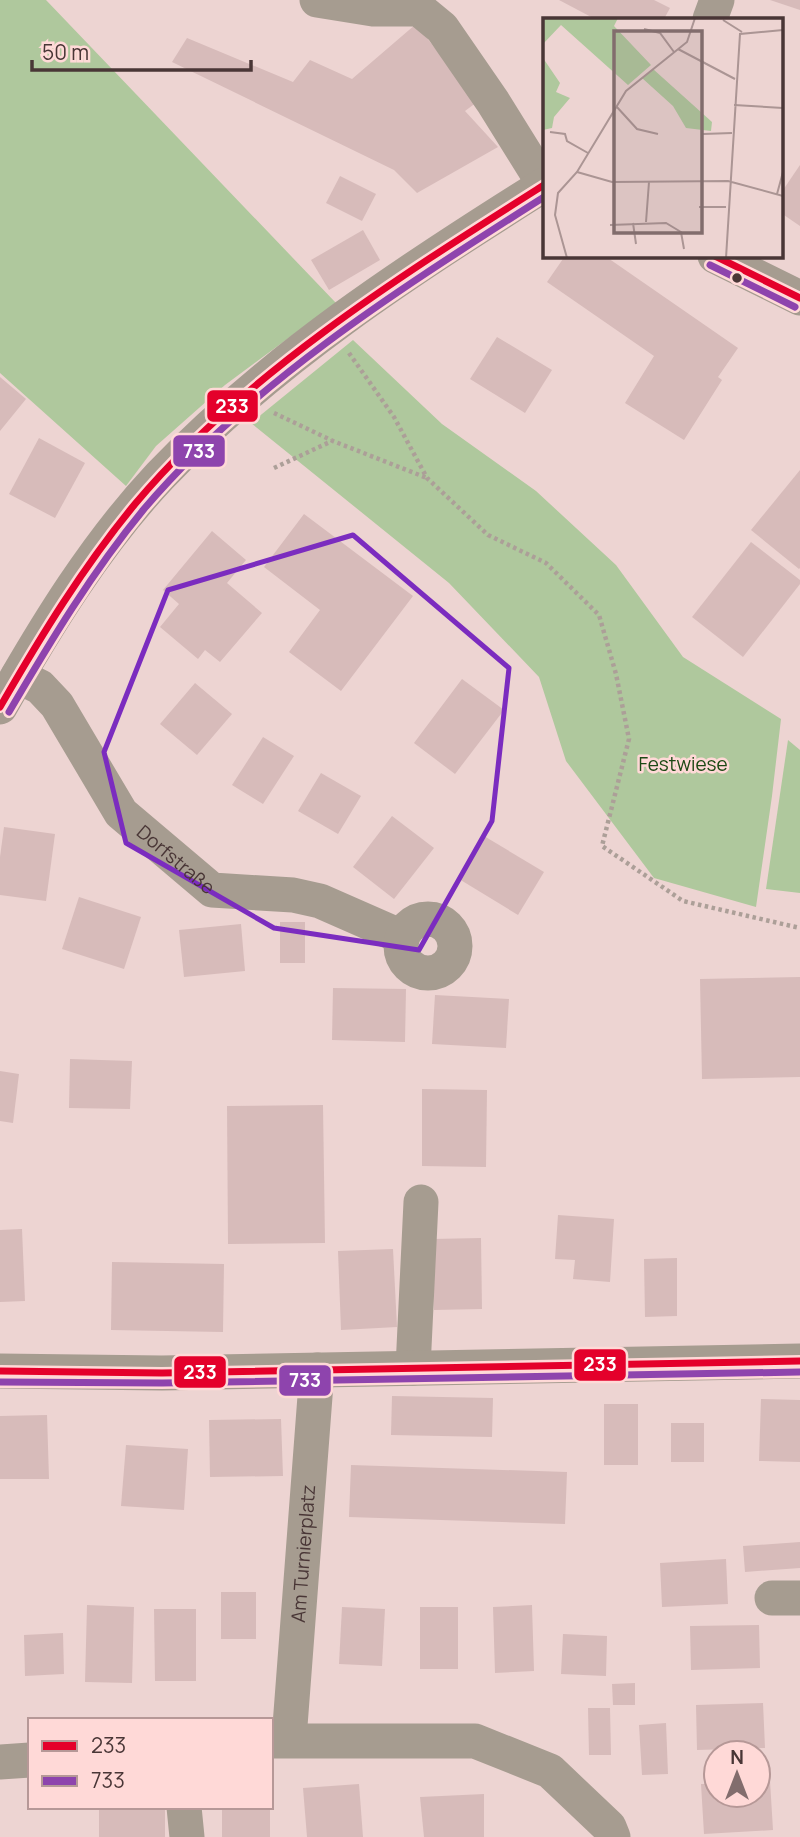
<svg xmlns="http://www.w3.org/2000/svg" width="800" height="1837" font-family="Manrope,sans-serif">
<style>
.green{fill:#afc89d}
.building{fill:#d7bbba}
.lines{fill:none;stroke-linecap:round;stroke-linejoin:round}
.path{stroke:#ac9f98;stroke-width:4.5;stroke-dasharray:3.5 3.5;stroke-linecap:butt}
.minor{stroke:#a69c90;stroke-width:35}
.bus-1-casing{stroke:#ffd9d7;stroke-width:12}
.bus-2-casing{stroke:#ffd9d7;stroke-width:12}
.bus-1{stroke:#e4002b;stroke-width:7}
.bus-2{stroke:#8e44ad;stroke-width:7}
.marked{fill:none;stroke:#7b2cbf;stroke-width:5;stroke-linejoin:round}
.bus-dot{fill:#493636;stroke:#ffd9d7;stroke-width:2.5}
.labels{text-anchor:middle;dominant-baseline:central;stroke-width:5;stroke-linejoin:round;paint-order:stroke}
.park-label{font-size:19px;fill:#1c4914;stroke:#ffd9d7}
.street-label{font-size:19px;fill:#493636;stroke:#ffd9d7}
.inset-road{fill:none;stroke:#ab9594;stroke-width:2}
.view{fill:#826d6d;fill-opacity:0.15;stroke:#826d6d;stroke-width:3.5}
.inset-edge{fill:none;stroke:#493636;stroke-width:3.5}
.line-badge{stroke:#ffd9d7;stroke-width:2.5}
.badge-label{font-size:19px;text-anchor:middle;font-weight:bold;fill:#fff}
</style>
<rect width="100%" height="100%" fill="#edd4d2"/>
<g class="green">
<polygon points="0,0 46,0 336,303 225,385 156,446 126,486 0,373"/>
<polygon points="353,340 442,424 536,491 616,565 683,657 781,719 772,796 756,907 654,878 566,761 539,677 449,583 251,423"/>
<polygon points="788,740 800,750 800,893 766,889"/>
</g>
<g class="building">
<polygon points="559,0 654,0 670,8 664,19 595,19"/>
<polygon points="770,0 800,0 800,10"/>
<polygon points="416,24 477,102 465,111 498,147 417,193 394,170 172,62 187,38 293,82 310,60 352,79"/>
<polygon points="800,165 800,226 781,213 781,193"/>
<polygon points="340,176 376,194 362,221 326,203"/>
<polygon points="363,230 380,260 329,290 311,260"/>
<polygon points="565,256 605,256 738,348 718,377 722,380 684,440 625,403 654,356 547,282"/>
<polygon points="497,337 552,370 525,413 470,379"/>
<polygon points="0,377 26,399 0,431"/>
<polygon points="39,438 85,463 55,518 9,494"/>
<polygon points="800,470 800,568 799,569 751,530"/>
<polygon points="304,514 413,596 341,691 289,652 320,610 264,567"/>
<polygon points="212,531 246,560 227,583 262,613 220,662 205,650 198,659 160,627 179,604 163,590"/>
<polygon points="751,542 800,580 800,584 743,657 692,617"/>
<polygon points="462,679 504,710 455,774 414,743"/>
<polygon points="195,683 232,714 197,755 160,724"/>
<polygon points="263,737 294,756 263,804 232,785"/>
<polygon points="321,773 361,796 338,834 298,811"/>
<polygon points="392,816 434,848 394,899 353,867"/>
<polygon points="4,827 55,834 46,901 0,895 0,857"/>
<polygon points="484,836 544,872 518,915 459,879"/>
<polygon points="79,897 141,917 124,969 62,949"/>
<rect x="280" y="922" width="25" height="41"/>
<polygon points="241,924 245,971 184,977 179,930"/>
<polygon points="800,977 800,1077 702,1079 700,979"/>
<polygon points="333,988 406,989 405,1042 332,1040"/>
<polygon points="435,995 509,999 506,1048 432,1044"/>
<polygon points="70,1059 132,1061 130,1109 69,1108"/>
<polygon points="0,1071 19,1074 13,1123 0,1121"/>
<polygon points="422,1089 487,1090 486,1167 422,1166"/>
<polygon points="323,1105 325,1243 228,1244 227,1106"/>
<polygon points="558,1215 614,1219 610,1282 573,1279 575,1260 555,1259"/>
<polygon points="22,1229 25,1301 0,1302 0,1230"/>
<polygon points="481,1238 482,1309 434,1310 432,1239"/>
<polygon points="393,1249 397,1327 341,1330 338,1251"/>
<polygon points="677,1258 677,1316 645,1317 644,1259"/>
<polygon points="112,1262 224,1264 223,1332 111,1330"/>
<polygon points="392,1396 493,1398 492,1437 391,1435"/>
<polygon points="761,1399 800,1400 800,1462 759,1461"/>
<rect x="604" y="1404" width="34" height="61"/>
<polygon points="47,1415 49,1479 0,1479 0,1416"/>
<polygon points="281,1419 283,1476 210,1477 209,1420"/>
<rect x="671" y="1423" width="33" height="39"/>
<polygon points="126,1445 188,1449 184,1510 121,1506"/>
<polygon points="351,1465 567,1472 565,1524 349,1517"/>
<polygon points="800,1542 800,1568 745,1572 743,1546"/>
<polygon points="726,1559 728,1604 662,1607 660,1563"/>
<rect x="221" y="1592" width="35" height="47"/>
<polygon points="87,1605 134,1607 132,1683 85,1682"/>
<polygon points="532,1605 534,1671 495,1673 493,1607"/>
<polygon points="342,1607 385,1609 382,1666 339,1664"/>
<rect x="420" y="1607" width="38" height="62"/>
<polygon points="154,1609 196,1609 196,1681 155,1681"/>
<polygon points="759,1625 760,1668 691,1670 690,1626"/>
<polygon points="63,1633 64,1674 25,1676 24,1635"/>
<polygon points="563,1634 607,1636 606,1676 561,1674"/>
<polygon points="635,1683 635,1705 613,1705 612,1684"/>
<polygon points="763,1703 765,1748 697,1750 696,1705"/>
<polygon points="588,1708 610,1708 611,1755 589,1755"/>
<polygon points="666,1723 668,1774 642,1775 639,1725"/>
<polygon points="770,1781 773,1830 704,1834 701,1784 716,1784 716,1795 758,1795 758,1782"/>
<polygon points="359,1784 363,1837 307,1837 303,1788"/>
<polygon points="484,1794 484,1837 424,1837 420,1797"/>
<rect x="99" y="1807" width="66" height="30"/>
<rect x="222" y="1807" width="48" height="30"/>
</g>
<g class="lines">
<g class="path">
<polyline points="349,353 394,417 427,478 488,535 546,563 599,615 616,674 629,739 602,846 683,901 800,928"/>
<polyline points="274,413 333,441 427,478"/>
<polyline points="274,468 332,441"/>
</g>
<g class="minor">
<polyline points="317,0 373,9 419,9 442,28 493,102 544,184"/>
<polyline points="710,19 717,0"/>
<polyline points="715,256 800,298"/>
<path id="s1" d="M 18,676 L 40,687 L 57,705 L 121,813 L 212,890 L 293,895 L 320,901 L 402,937"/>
<path d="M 0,707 C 46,626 96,544 160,476 C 272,359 408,270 544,185"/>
<circle cx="428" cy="946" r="27"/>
<polyline points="413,1368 421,1202"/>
<polyline points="0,1371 162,1373 800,1361"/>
<polyline points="772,1598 800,1598"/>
<path id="s2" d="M 289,1739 L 317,1370"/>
<polyline points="271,1741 475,1741 550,1771 609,1827 613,1837"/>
<polyline points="0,1762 30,1760"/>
<polyline points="184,1807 187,1837"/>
</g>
<g class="bus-1-casing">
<g id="bus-1">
<polyline points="715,256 800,298"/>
<path d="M 0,707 C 41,636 83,567 135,504 C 244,374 402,275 544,185"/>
<polyline points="0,1371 162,1373 800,1361"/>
</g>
</g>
<g class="bus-2-casing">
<g id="bus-2">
<polyline points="710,265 795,307"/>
<path d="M 9,712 C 50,642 92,572 144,509 C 254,380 403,287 544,197"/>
<polyline points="0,1382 162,1383 800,1372"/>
</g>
</g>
<use href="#bus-1" class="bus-1"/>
<use href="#bus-2" class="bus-2"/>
</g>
<path class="marked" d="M 353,535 L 509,668 L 492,821 L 419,950 L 274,928 L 126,843 L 104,752 L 168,590 Z"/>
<circle class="bus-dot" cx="737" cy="278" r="6"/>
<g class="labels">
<g class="park-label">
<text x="683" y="764">Festwiese</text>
</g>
<g class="street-label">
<text stroke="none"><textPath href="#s1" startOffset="247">Dorfstraße</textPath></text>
<text stroke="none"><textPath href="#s2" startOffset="186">Am Turnierplatz</textPath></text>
</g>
</g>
<g transform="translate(543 18)">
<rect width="240" height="240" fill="#edd4d2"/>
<path d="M 0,0 L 75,0 L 71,8 L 108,47 L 85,67 L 18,7 L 0,26 ZM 0,40 L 17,65 L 13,74 L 27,80 L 11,99 L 9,110 L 0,112 ZM 110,51 L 169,104 L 168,113 L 143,110 L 130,88 L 99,60 Z" fill="#afc89d"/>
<path class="inset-road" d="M 180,2 L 199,14M 101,11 L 117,15 L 131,34M 135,31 L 192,61M 191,87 L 240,90M 73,88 L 94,111 L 115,116M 7,114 L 22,116 L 24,123 L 45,135M 160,116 L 189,115M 34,154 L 69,164 L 185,163 L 240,178M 234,176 L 240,154M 156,189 L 183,189M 103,204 L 106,164M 90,205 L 93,226M 67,207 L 123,205 L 138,214 L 141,231M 24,240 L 12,197 L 15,175 L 34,154 L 83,73 L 144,24 L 152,0M 183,240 L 197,16 L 240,12"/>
<path class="view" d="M 71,13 L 159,13 L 159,215 L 71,215 Z"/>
<rect width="240" height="240" class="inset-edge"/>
</g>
<g class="line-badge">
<rect x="206" y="389" width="53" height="34" rx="7" fill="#e4002b"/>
<rect x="172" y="434" width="54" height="34" rx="7" fill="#8e44ad"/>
<rect x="573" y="1348" width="54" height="34" rx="7" fill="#e4002b"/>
<rect x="173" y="1355" width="54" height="34" rx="7" fill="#e4002b"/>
<rect x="278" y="1364" width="54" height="33" rx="7" fill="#8e44ad"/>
</g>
<g class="badge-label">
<text x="232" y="413">233</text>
<text x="199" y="458">733</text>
<text x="600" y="1371">233</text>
<text x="200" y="1379">233</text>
<text x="305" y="1387">733</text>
</g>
<rect x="28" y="1718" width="245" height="91" fill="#ffd9d7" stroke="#b69897" stroke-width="2"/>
<rect x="42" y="1741" width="35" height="10" fill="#e4002b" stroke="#b69897" stroke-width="2"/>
<text x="91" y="1753" font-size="21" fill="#493636">233</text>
<rect x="42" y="1776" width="35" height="10" fill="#8e44ad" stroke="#b69897" stroke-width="2"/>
<text x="91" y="1788" font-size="21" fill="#493636">733</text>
<g transform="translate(737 1774)"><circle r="33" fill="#ffd9d7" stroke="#b69897" stroke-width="2"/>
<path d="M0-5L12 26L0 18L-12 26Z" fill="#826d6d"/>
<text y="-10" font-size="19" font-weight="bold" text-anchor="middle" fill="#493636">N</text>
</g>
<path d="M32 60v10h219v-10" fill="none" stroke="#493636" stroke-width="3.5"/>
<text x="42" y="60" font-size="21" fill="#493636" stroke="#ffd9d7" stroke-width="5" paint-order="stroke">50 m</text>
</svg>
